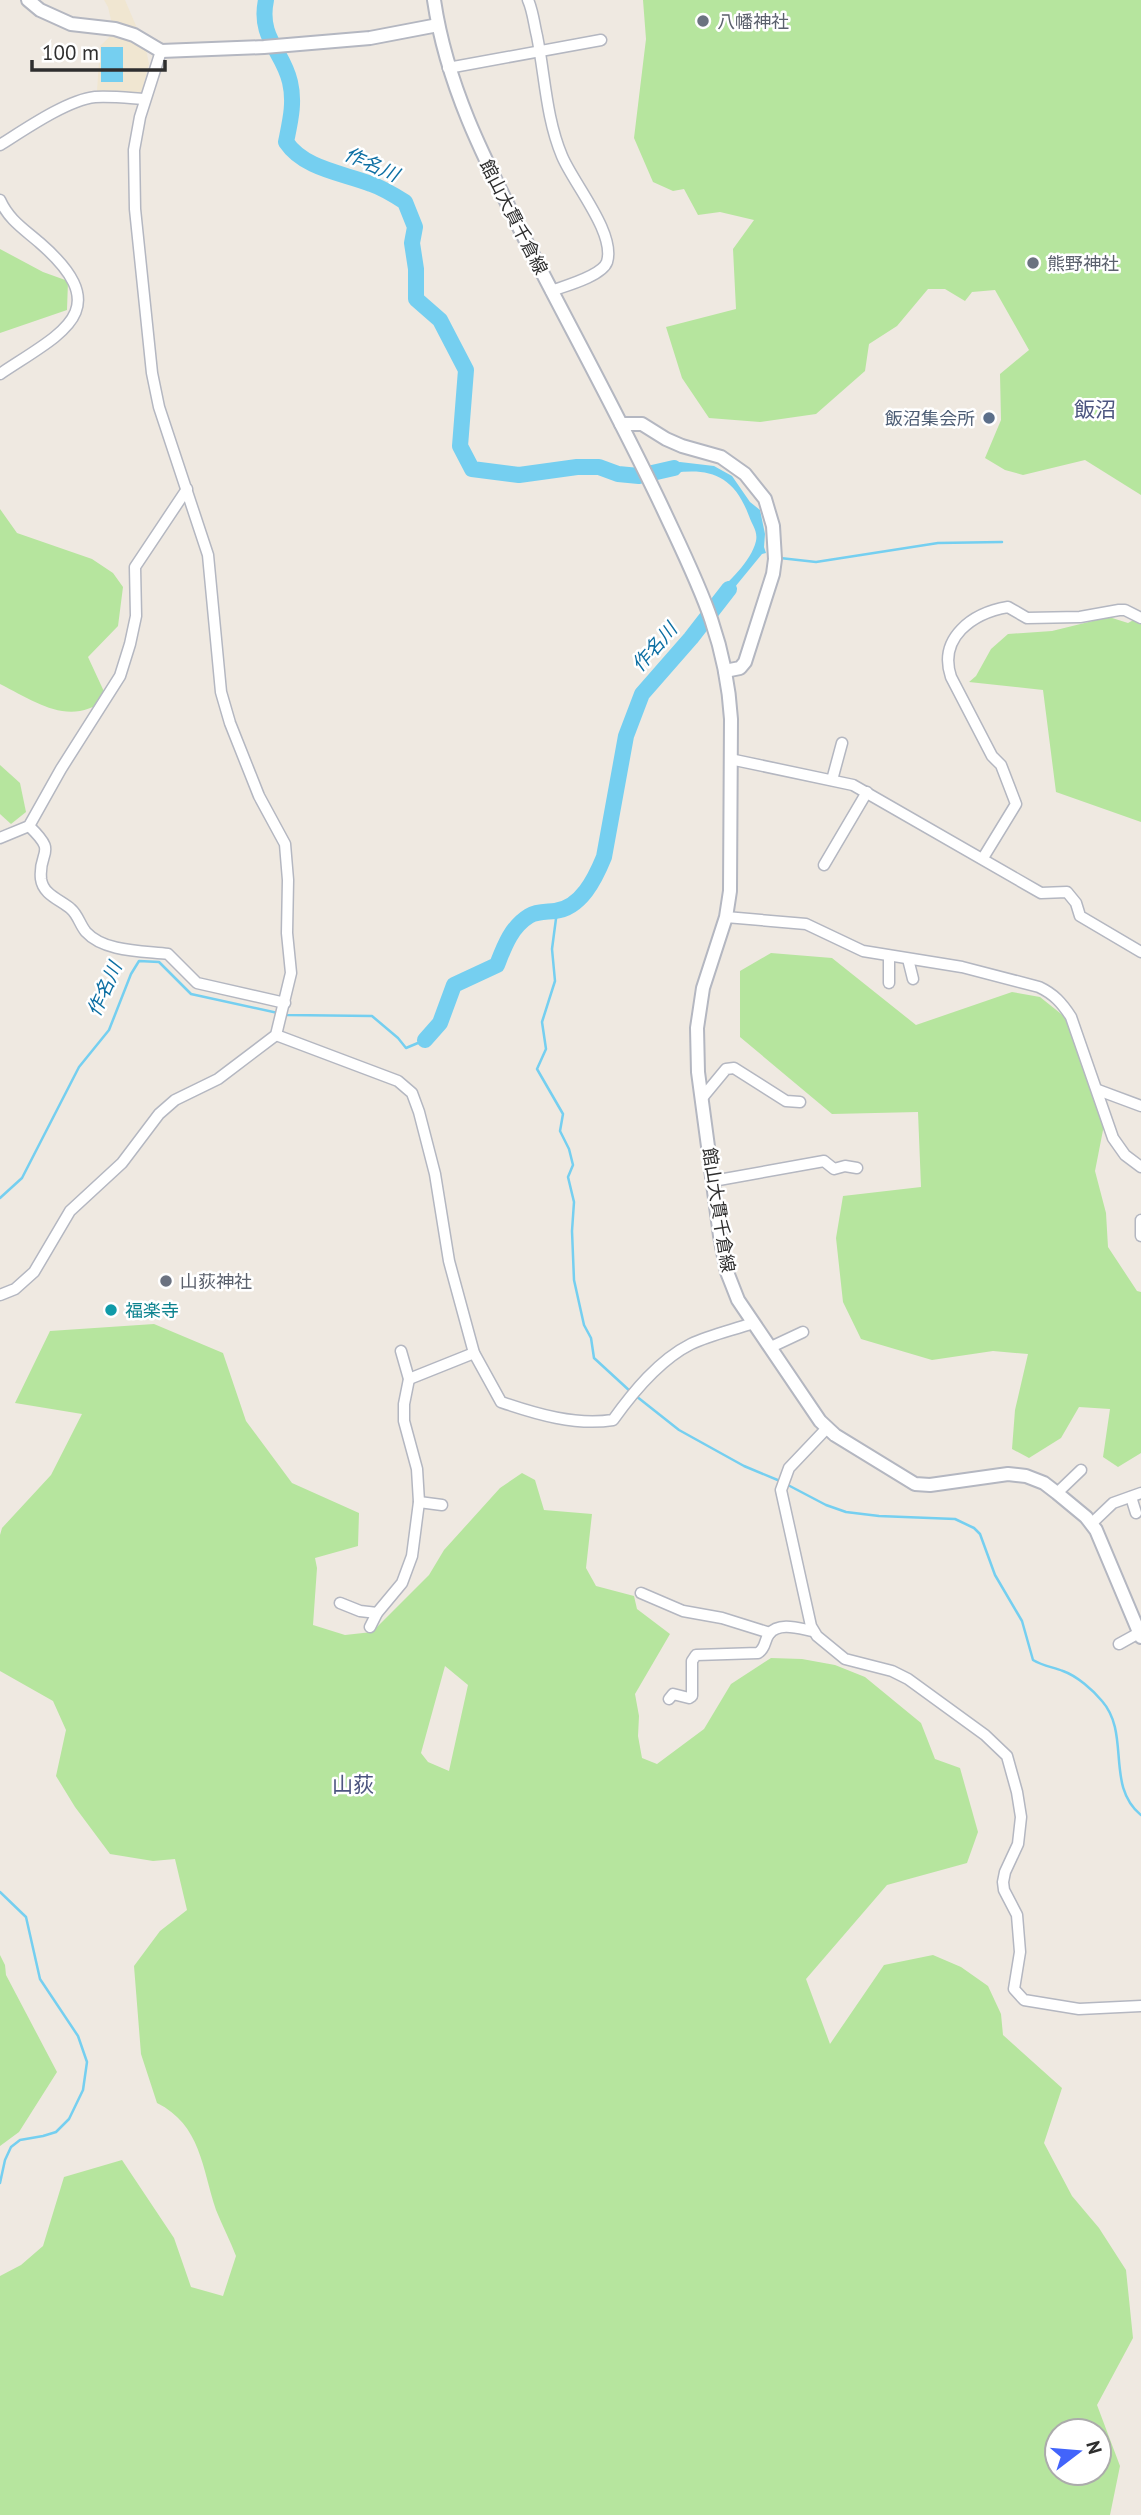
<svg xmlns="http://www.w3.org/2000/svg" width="1141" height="2515" font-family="'PT Sans','Noto Sans JP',sans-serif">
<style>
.education{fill:#f0e6d1}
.green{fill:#b6e59e;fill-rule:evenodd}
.water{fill:#75cff0}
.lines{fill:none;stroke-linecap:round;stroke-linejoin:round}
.stream{stroke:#75cff0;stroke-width:2.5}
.river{stroke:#75cff0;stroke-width:16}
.street-casing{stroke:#b4b7c1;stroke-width:13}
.secondary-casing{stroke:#b4b7c1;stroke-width:16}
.street{stroke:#fff;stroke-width:10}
.secondary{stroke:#fff;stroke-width:12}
.worship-dot{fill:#6b7280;stroke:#fff;stroke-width:2.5}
.service-dot{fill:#5c6f8a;stroke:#fff;stroke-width:2.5}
.culture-dot{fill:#0f9aa8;stroke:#fff;stroke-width:2.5}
.labels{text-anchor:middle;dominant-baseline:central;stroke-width:5;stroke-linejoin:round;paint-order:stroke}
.worship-label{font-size:18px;fill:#5b616d;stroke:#fff;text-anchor:start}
.street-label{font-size:18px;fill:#2e2e2e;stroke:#fff}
.service-label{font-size:18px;fill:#4e5e75;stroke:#fff;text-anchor:end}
.culture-label{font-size:18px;fill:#0d838f;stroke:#fff;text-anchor:start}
.water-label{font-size:19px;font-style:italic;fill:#0d6fa3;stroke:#fff}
.quarter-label{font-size:21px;fill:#4d5680;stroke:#fff}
</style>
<rect width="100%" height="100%" fill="#efe9e1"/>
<polygon class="education" points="104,0 125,0 146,49 149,64 141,94 97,91 100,46 120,27 112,24 108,7"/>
<g class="green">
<polygon points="643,0 1141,0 1141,495 1085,460 1023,475 1005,470 985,458 1001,420 1000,374 1029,350 995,290 972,292 965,301 945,289 928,289 897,326 869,344 865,371 816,414 760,422 709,418 682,378 666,327 736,309 733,249 754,220 720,212 698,215 684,189 673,191 653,182 634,138 646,39"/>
<polygon points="0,249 43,272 68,281 67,310 0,333"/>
<path d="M 0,509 L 17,533 L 92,559 L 113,573 L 123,587 L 118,626 L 88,657 L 107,698 C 70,728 36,702 0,684 Z"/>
<polygon points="1141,616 1141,822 1056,792 1043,690 969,682 976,676 991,649 1008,634 1052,631 1109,617 1128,623"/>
<polygon points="0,765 20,783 26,812 11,824 0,814"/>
<polygon points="771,953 832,958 916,1025 1012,992 1040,997 1075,1025 1104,1125 1095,1171 1106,1213 1108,1247 1137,1291 1141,1292 1141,1453 1118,1467 1103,1457 1110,1409 1079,1407 1061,1438 1029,1458 1012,1449 1015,1410 1028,1354 993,1351 932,1360 861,1339 843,1302 836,1238 843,1196 921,1187 918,1112 832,1114 740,1037 740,971"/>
<path d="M 154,1324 L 223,1353 L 246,1421 L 292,1483 L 359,1513 L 358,1546 L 315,1558 L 317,1568 L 313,1625 L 345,1635 L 372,1632 L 429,1575 L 444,1550 L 500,1488 L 522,1473 L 535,1480 L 544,1510 L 592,1514 L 586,1568 L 596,1586 L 634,1596 L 637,1609 L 670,1634 L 635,1694 L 639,1716 L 638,1736 L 642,1758 L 657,1764 L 704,1729 L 731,1684 L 771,1658 L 802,1659 L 835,1665 L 865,1677 L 921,1723 L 935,1759 L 960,1768 L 978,1832 L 967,1863 L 887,1885 L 806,1979 L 830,2044 L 884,1965 L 933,1955 L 961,1967 L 988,1986 L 1001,2014 L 1003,2035 L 1062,2088 L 1044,2143 L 1072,2196 L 1099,2228 L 1126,2270 L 1133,2338 L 1097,2405 L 1120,2466 L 1110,2515 L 0,2515 L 0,2276 L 21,2265 L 43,2246 L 64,2177 L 122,2160 L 174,2238 L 191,2287 L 223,2296 L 236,2256 C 230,2240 222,2225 216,2210 C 202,2168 201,2125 157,2103 L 141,2054 L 134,1966 L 160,1931 L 187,1910 L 175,1859 L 153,1861 L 110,1854 L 75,1807 L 56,1776 L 66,1730 L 53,1701 L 0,1671 L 0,1535 L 2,1528 L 51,1475 L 82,1414 L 15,1403 L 50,1331 ZM 445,1666 L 468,1685 L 449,1771 L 428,1762 L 421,1753 ZM 1057,2431 L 1099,2431 L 1099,2473 L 1057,2473 Z"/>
<polygon points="0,1955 5,1965 6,1975 57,2072 19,2132 0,2146"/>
</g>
<g class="water">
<rect x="101" y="47" width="22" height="35"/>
<path d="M 680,462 L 714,466 L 732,476 L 750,502 L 760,510 L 765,534 L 764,547 L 766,553 L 762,554 L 730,593 L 729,599 L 719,611 L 713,597 C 728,582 751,562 756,541 C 758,531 752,525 749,516 C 731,467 700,467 655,476 L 651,468 Z"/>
</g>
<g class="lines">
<g class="stream">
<polyline points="780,558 816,562 938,543 1002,542"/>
<polyline points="557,911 552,949 555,981 542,1022 546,1049 537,1069 563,1114 560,1131 569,1149 573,1165 568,1177 574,1202 572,1231 574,1280 584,1325 591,1338 594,1358 631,1392"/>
<polyline points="0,1198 22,1178 79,1067 109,1030 131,974 139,961 159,962 191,994 287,1015 372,1016 398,1038 406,1048 425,1040"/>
<polyline points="636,1396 679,1430 744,1466 780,1481"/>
<path d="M 786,1484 L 826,1505 L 846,1512 L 879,1516 L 955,1519 L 974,1528 L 980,1534 L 995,1575 L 1022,1621 L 1033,1660 C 1043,1666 1053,1667 1063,1671 C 1077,1676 1093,1690 1102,1701 C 1131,1734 1105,1786 1141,1815"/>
<polyline points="0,1892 26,1917 40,1979 78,2036 87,2062 83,2090 69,2119 56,2132 43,2136 20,2140 11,2147 5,2160 0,2183"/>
</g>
<g class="river">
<path d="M 266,0 C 258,38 283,51 290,82 C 295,103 290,122 286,142 C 304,169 343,173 371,184 C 383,188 394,195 405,202 L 415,227 L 412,243 L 416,269 L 416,299 L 440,320 L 466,370 L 460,446 L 472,469 L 519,475 L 577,467 L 599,467 L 618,474 L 639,476 L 674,468"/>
<path d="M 425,1040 L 440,1023 L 454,985 L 497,965 C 504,947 511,927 529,916 C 537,911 546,912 555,911 C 581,908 595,879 604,857 L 626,736 L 642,694 L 691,638 L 729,589"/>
</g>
<g class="street-casing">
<g id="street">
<path d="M 528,0 C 533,11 534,24 537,36 C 545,76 546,118 562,156 C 573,183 616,233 607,262 C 602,276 565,286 551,291"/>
<polyline points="448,68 601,40"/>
<path d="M 0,145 C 24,130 67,100 95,97 C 111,96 129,98 145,99"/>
<path d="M 0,200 C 9,220 24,229 40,243 C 118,311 61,333 0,374"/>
<polyline points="730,759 853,785 1041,893 1067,892 1076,903 1080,916 1141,952"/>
<polyline points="832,780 842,743"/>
<path d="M 29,826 C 59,855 38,849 41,879 C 43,895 61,900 71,909 C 78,915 80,925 86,932 C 104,952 143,951 168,954 L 197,983 L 285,1003"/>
<polyline points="0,838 29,826 61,769 120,676 130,644 136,616 135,567 187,489"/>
<path d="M 983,858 L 1016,804 L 1001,765 L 992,756 L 951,677 C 938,638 972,613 1008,607 L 1027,618 L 1080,617 L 1119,610 L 1125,610 L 1141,618"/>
<polyline points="824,865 867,792"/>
<path d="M 726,917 L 806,924 L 863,951 L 962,967 L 1039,987 C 1054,994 1062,1003 1071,1017 L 1113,1138 L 1125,1155 L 1141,1167"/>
<polyline points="889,956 889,983"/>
<polyline points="908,959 913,979"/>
<path d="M 276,1035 L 398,1081 L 412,1093 L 419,1112 L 435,1174 L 449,1261 L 474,1353 L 501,1402 C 536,1414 576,1426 613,1420 C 633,1392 659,1360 691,1344 C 710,1335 733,1330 753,1323"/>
<polyline points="1098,1090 1141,1106"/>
<polyline points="702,1098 726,1069 734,1068 786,1101 800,1102"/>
<polyline points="713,1181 824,1161 834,1169 845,1166 857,1168"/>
<polyline points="1141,1220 1141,1236"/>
<polyline points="0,1295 15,1289 34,1272 70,1211 122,1163 159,1114 175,1100 218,1079 276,1035 291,973 287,933 288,880 285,844 259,796 230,723 221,692 208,555 159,407 152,373 135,209 134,150 140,117 161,51"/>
<polyline points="771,1347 803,1332"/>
<polyline points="409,1379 474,1353"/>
<polyline points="827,1428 789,1468 781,1490 811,1626 817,1636 845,1659 892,1671 908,1679 985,1735 1007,1756 1017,1792 1021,1817 1018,1844 1005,1872 1003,1882 1004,1890 1017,1915 1020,1952 1014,1989 1024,2000 1079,2009 1141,2006"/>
<polyline points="1057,1493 1081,1470"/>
<polyline points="1131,1497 1136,1513"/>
<polyline points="419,1502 442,1505"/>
<polyline points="1092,1523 1113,1503 1141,1493"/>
<polyline points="641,1593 683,1611 722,1618 770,1633"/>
<polyline points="340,1603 360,1611 377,1613"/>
<polyline points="370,1627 377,1613 402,1583 412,1556 419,1502 417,1469 404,1421 404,1404 409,1379 401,1351"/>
<polyline points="1119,1644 1139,1633"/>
<path d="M 669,1699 L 673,1694 L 689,1698 L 692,1696 L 692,1661 L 696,1655 L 758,1653 C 766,1648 764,1641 769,1634 C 779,1621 801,1629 813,1631"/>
</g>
</g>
<g class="secondary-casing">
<g id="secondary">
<polyline points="28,0 40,10 71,24 115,29 134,35 161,51 264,47 370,38 438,25"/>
<path d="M 434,0 C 447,89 488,166 528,245 C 573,333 621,420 663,509 C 697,582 726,636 731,719 L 730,891 L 726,917 L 703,988 L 697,1028 L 698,1072 L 720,1236 L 727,1272 L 738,1300 L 820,1421 L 835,1435 L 915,1484 L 930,1485 L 1008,1474 L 1026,1476 L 1044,1483 L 1057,1493 L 1086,1517 L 1096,1530 L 1141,1637"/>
<polyline points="621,424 642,424 666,439 682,446 721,457 745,474 765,499 773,526 775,559 773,574 745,662 740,668 725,671"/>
</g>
</g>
<use href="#street" class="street"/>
<use href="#secondary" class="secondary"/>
</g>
<g class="worship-dot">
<circle cx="703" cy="21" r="7"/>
<circle cx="1033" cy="263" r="7"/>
<circle cx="166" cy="1281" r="7"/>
</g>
<circle class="service-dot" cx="989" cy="418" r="7"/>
<circle class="culture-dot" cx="111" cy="1310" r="7"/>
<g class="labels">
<g class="worship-label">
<text x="717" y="21">八幡神社</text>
<text x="1047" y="263">熊野神社</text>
<text x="180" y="1281">山荻神社</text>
</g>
<g class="street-label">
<text transform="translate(514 217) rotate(63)">館山大貫千倉線</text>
<text transform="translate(719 1210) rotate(81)">館山大貫千倉線</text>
</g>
<g class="service-label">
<text x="975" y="418">飯沼集会所</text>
</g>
<g class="culture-label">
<text x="125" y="1310">福楽寺</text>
</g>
<g class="water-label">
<text transform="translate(372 164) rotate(24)">作名川</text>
<text transform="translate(654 647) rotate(-49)">作名川</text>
<text transform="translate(104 989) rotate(-66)">作名川</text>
</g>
<g class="quarter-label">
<text x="1095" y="409">飯沼</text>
<text x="353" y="1784">山荻</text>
</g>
</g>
<g transform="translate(1078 2452) rotate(74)"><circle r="33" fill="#ffffff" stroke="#ababab" stroke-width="2"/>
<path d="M0-5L12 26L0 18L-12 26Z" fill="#4264fb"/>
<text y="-10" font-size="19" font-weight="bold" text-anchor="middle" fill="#2e2e2e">N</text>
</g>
<path d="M32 60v10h133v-10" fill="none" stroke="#2e2e2e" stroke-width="3.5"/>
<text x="42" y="60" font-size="21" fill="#2e2e2e" stroke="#ffffff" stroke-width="5" paint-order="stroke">100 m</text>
</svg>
